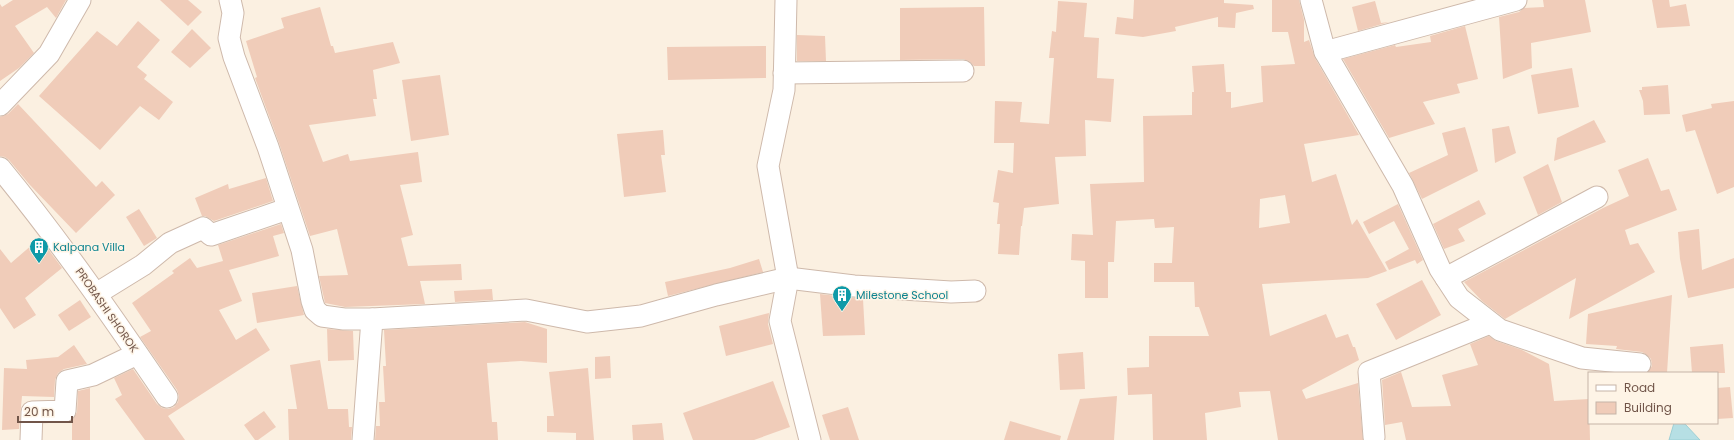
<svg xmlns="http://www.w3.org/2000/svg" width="1734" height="440" font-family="Poppins,sans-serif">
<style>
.water{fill:#b6dfe4;stroke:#9dcfd5}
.building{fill:#f0ccb9;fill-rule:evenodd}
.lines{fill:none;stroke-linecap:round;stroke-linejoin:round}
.minor-casing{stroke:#ceb9ab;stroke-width:23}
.minor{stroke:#fff;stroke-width:21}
.labels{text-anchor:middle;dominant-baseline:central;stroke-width:3;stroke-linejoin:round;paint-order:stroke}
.culture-label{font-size:11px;fill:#0d838f;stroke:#fef4e6;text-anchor:start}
.street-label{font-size:11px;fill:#715549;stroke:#fef4e6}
</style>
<rect width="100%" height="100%" fill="#fbf0e1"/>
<polygon class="water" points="1674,423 1685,424 1700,440 1669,440"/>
<g class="building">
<polygon points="13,0 66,0 56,18 47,7 15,26 34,53 19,68 0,81 0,4 2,7"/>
<polygon points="160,0 188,0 202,12 188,26"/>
<polygon points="1134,0 1224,0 1224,3 1253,5 1254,9 1236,13 1235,28 1218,27 1218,17 1175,27 1176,31 1143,37 1115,34 1117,17 1133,19"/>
<path d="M 1272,0 L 1299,0 L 1304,20 L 1304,42 L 1309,40 L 1315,58 L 1359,135 L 1304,144 L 1312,182 L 1336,174 L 1352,225 L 1357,219 L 1387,271 L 1368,278 L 1262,284 L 1270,336 L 1326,314 L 1336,338 L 1348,334 L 1353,347 L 1355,347 L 1359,360 L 1302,390 L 1306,399 L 1358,383 L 1363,440 L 1278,440 L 1270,391 L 1239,392 L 1241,407 L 1205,413 L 1207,440 L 1153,440 L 1152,394 L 1128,395 L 1127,368 L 1149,367 L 1149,336 L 1209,336 L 1199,307 L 1195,307 L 1194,282 L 1154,282 L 1154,263 L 1172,263 L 1174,227 L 1155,228 L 1154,219 L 1116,221 L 1114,262 L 1108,262 L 1108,298 L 1085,298 L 1085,261 L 1071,260 L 1072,234 L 1093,235 L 1090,184 L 1144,182 L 1143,116 L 1192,115 L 1192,92 L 1194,92 L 1192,66 L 1224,64 L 1226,92 L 1231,92 L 1231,108 L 1263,102 L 1261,66 L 1295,64 L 1288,32 L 1272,32 ZM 1285,195 L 1290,223 L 1259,228 L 1260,199 Z"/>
<polygon points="1543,0 1585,0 1591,32 1531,43 1532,68 1503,79 1499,17 1519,12 1524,8 1544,7"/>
<polygon points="1652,0 1669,0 1670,7 1686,4 1690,26 1657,28"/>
<polygon points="1058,1 1087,3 1084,37 1099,38 1097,78 1114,79 1111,122 1085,120 1086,156 1055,157 1059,204 1024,208 1022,226 1021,226 1019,255 998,254 1000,224 997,224 999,203 993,202 998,170 1013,173 1014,143 994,143 995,101 1022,102 1020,122 1049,124 1054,58 1049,58 1052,31 1056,32"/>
<polygon points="1375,1 1381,23 1389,22 1358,31 1352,7"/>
<polygon points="320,7 331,46 333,46 335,53 393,42 400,63 373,70 377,99 373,99 376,116 309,125 323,162 348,154 350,161 418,152 422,182 400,185 413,235 401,238 408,266 461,264 462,280 420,281 425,304 345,307 325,303 319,276 348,275 337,229 310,236 279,143 255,78 257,77 246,41 284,28 281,18"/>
<polygon points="984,7 985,66 974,66 969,61 963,59 900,60 900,8"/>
<polygon points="138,21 160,40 137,67 147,75 144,79 173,102 159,120 140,106 100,150 39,96 97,31 117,46"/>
<polygon points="1465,26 1478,79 1457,84 1460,93 1423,102 1435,124 1389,138 1343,59 1395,45 1396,47 1431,42 1430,36"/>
<polygon points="192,29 211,48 190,68 171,52"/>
<polygon points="797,35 825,36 826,61 797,61"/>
<polygon points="766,46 766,78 668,80 667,47"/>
<polygon points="1572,68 1579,107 1538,114 1531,75"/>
<polygon points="440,75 449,135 411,141 402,80"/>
<polygon points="1668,85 1670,114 1644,115 1643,101 1639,90 1642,90 1642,87"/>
<polygon points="1734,101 1734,187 1717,194 1695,130 1686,132 1682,115 1712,108 1711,104"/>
<polygon points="18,104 96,187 102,181 115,195 76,233 29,184 9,160 5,157 0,156 0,117 8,114"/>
<polygon points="1594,120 1606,142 1554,161 1557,138"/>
<polygon points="1509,126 1516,153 1495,163 1492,129"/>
<polygon points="1465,127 1478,171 1422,199 1409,173 1448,155 1442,133"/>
<polygon points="663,130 665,155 661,155 666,192 624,197 617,134"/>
<polygon points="1648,158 1661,191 1669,189 1677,210 1625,230 1630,245 1638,243 1655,272 1569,319 1576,278 1505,319 1482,301 1464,282 1603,208 1629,196 1618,170"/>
<polygon points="1548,164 1562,202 1538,215 1523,177"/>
<polygon points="266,178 273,201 214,221 205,216 202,216 195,198 228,184 229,189"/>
<polygon points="1479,200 1486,214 1458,229 1465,241 1444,249 1433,224"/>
<polygon points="1398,204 1423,260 1417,264 1415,260 1389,270 1385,262 1409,249 1394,221 1369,234 1363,222"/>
<polygon points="139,209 157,238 144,246 126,217"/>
<polygon points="281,224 284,233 273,236 279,256 229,270 242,301 219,310 236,340 256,328 270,350 168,416 185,440 145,440 115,399 122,395 114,378 133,369 157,404 162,408 168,409 174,407 178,402 179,396 177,390 140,337 151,331 132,303 174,273 172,271 190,258 197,268 223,261 218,245"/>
<polygon points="1699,229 1702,270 1734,258 1734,288 1688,298 1680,259 1678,232"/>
<polygon points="40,238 62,268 25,298 36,315 14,329 0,308 0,249 11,263"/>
<polygon points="759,259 763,272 668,296 665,282 730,268"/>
<polygon points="1422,280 1441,315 1396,340 1376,304"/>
<polygon points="297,286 304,315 257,323 252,293"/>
<polygon points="492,289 493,300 455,302 454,291"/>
<polygon points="820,294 863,299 865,335 823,336"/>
<polygon points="1672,295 1667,373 1647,373 1652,366 1651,359 1647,355 1642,352 1616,349 1617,346 1586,344 1588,314"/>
<polygon points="80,300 91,317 69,331 58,315"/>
<polygon points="769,313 768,324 773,344 726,356 719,326"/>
<polygon points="525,322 547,329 547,363 521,361 487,363 492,422 497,422 498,440 375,440 376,426 380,426 379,402 385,402 383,366 386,366 384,330"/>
<polygon points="327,329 353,331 354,360 328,361"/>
<polygon points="1489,336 1496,341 1522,350 1549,364 1554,401 1589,399 1590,440 1406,440 1402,422 1385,425 1382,380 1401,372 1412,407 1451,406 1442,375 1478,365 1470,344"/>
<polygon points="1723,344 1725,373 1692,373 1690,347"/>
<polygon points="74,345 87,364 64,369 58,373 55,380 54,397 22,396 19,429 2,430 4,368 27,369 26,360 58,357"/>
<polygon points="1083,352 1085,389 1060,390 1058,354"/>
<polygon points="610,356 611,378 595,379 595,357"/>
<polygon points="320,360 328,409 348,409 349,427 352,427 351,440 289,440 288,409 297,409 290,365"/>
<polygon points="588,368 594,440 576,440 576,433 547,432 547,416 554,416 549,372"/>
<polygon points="773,381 790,427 754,440 693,440 683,413"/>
<polygon points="1730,387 1733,418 1717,419 1717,388"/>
<polygon points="90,388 90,440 72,440 72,421 77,412 78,391"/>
<polygon points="1117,396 1114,440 1067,440 1080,399"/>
<polygon points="848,407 859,440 830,440 822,415"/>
<polygon points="264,411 276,427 258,440 255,440 244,425"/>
<polygon points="1010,421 1061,436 1060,440 1004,440"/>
<polygon points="662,423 664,440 633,440 632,425"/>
</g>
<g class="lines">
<g class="minor-casing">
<g id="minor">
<polyline points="230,0 233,13 229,38 234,57 268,147 302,250 312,301 315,310 322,316 344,319 372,319 526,310 587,322 641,316 716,295 788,278 854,286 951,292 975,291"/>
<polyline points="786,0 784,90 768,166 788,278 780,321 810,440"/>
<polyline points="1311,0 1325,52"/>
<polyline points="1516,0 1325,52 1403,186 1440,269 1459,298 1500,330 1582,358 1640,364"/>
<polyline points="784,73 963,71"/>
<polyline points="0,105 49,54 80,0"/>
<path d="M 0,168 C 60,241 114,319 167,397"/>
<polyline points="1446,278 1597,197"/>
<polyline points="96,294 143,265 170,243 203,228 211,235 287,209"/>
<polyline points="1374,437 1369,372 1490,323"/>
<polyline points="31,440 32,412 65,411 67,381 93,375 137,354"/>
<polyline points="363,440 372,319"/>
</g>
</g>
<use href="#minor" class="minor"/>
</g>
<defs>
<g id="building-pin" transform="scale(1)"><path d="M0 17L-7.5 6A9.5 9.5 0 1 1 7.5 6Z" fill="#0f9aa8" stroke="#fef4e6"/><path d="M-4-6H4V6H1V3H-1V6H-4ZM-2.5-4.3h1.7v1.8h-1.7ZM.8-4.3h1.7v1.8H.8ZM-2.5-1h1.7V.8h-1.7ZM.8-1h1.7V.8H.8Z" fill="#fff"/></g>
</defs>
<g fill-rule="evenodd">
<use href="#building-pin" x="39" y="247"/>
<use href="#building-pin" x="842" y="295"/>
</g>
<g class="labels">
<g class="culture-label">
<text x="53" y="247">Kalpana Villa</text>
<text x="856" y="295">Milestone School</text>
</g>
<g class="street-label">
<text transform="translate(107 310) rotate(55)">PROBASHI SHOROK</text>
</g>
</g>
<rect x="1588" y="372" width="130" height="52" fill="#fef4e6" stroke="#c6b4a7"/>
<rect x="1596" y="385" width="20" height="6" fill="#ffffff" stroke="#c6b4a7"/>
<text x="1624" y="392" font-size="12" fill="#715549">Road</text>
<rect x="1596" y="402" width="20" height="12" fill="#f0ccb9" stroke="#c6b4a7"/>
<text x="1624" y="412" font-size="12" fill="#715549">Building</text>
<path d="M18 416v6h54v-6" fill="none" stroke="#715549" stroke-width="2"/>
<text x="24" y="416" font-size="12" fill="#715549" stroke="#fef4e6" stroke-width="3" paint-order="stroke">20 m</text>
</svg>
